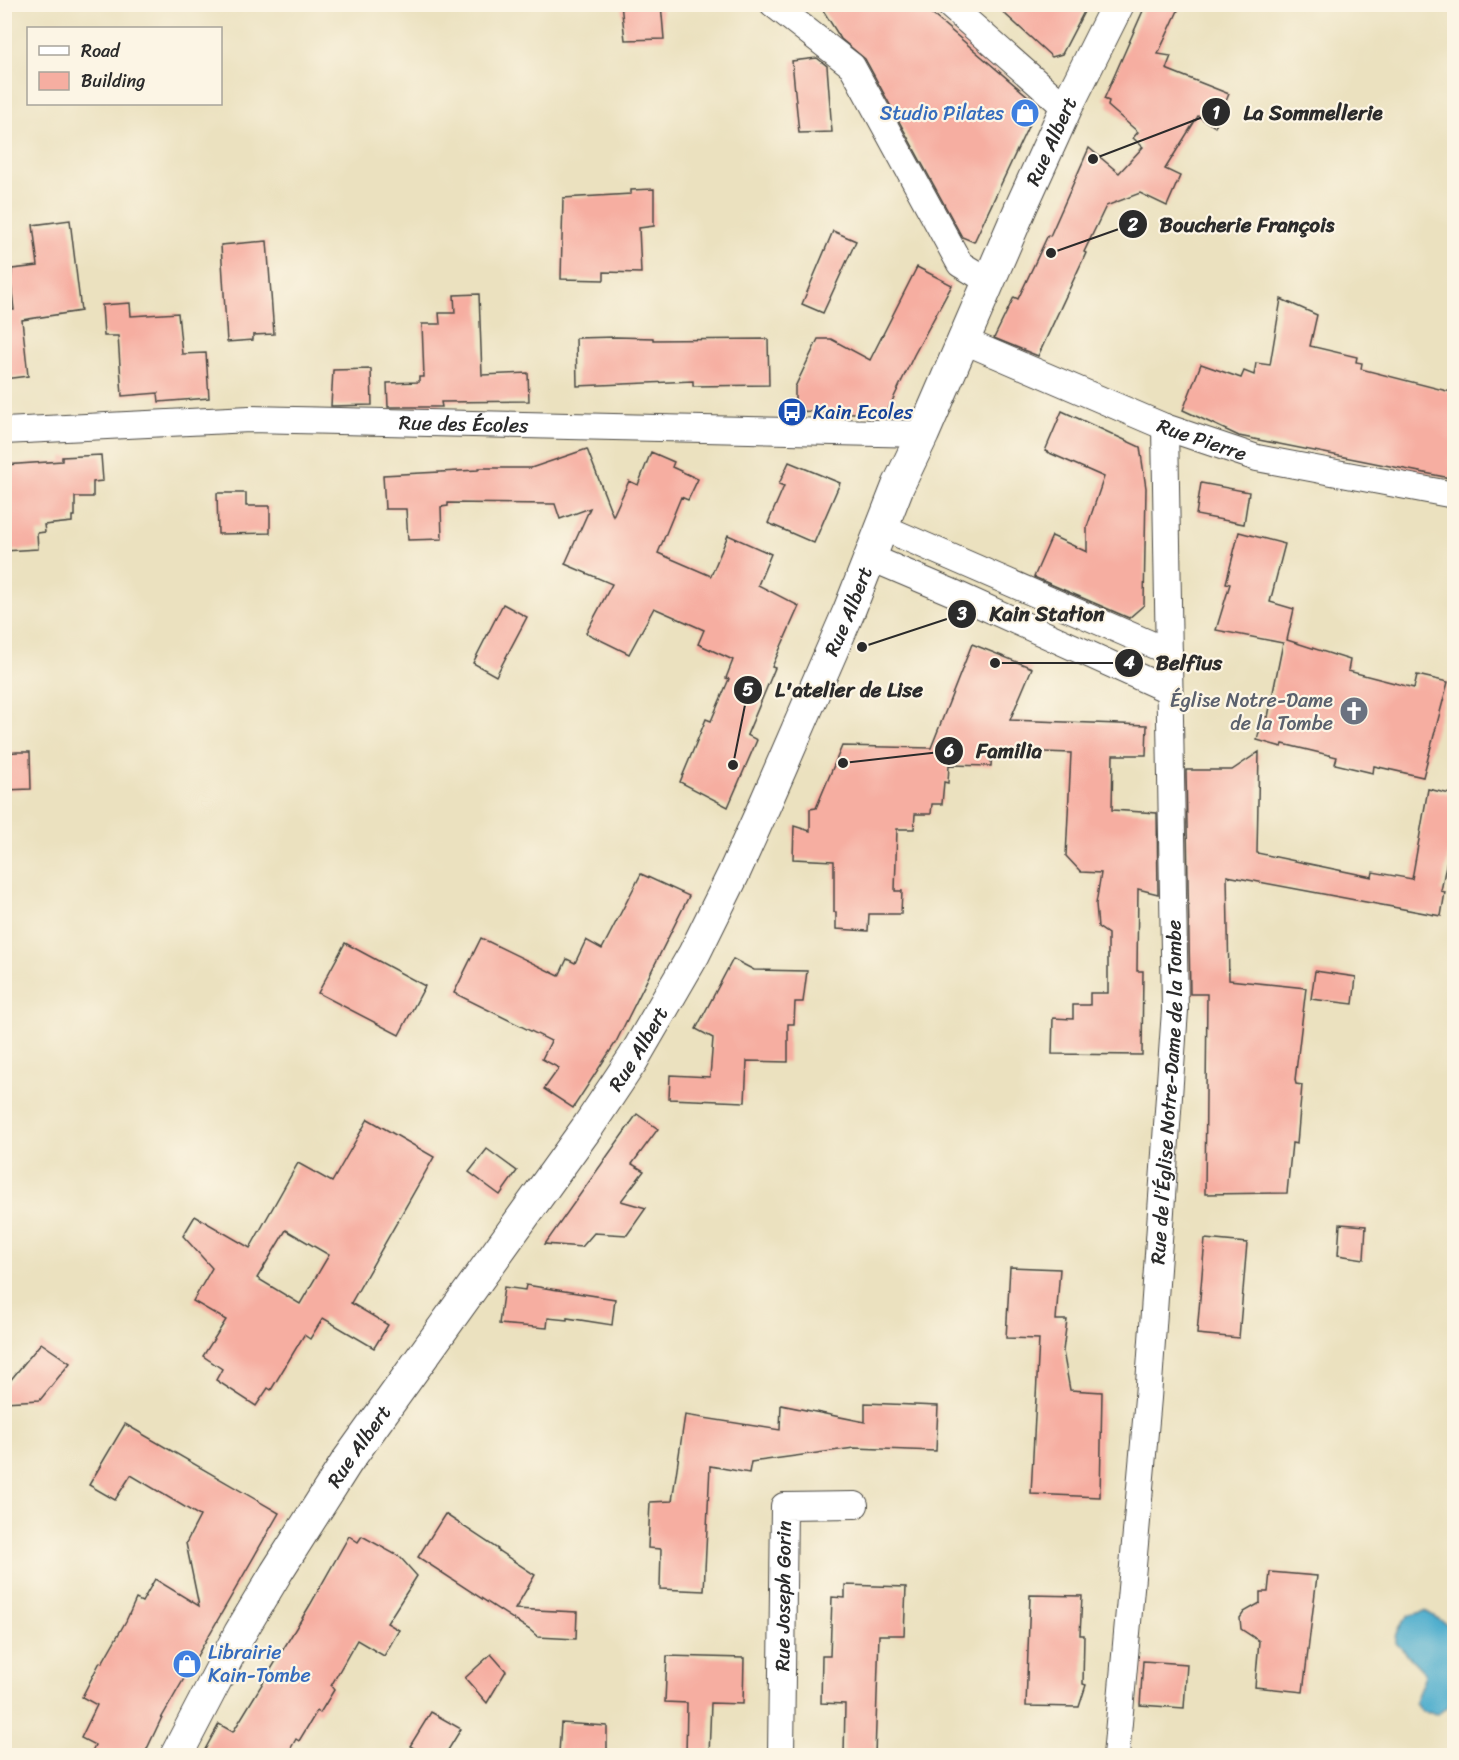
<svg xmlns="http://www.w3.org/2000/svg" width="1459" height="1760" font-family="Sriracha,sans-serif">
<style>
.water{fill:#4eadcd;stroke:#3c6c7c;stroke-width:1.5}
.building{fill:#f6aea1;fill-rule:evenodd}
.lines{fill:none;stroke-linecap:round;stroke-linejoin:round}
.minor-casing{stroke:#484641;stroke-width:28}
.tertiary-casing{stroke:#484641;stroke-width:34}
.minor{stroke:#fff;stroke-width:26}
.tertiary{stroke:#fff;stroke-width:32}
.labels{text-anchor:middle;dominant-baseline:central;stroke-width:4.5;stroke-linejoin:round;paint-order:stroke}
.shop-label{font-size:20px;fill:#366cbe;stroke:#fcf5e5;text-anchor:end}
.street-label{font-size:20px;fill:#2b2b2b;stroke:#fcf5e5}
.transit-label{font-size:20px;fill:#164399;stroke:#fcf5e5;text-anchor:start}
.worship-label{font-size:20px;fill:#5b616d;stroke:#fcf5e5;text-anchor:end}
.leader{fill:none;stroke:#2b2b2b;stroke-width:2}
.callout-dot{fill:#2b2b2b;stroke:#fcf5e5;stroke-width:2}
.mark-label{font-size:18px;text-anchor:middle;font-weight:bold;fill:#fff}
.callout-label{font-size:21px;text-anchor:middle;font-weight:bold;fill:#2b2b2b;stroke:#fcf5e5;stroke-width:4.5;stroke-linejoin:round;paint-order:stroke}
</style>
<rect width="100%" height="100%" fill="#fcf5e5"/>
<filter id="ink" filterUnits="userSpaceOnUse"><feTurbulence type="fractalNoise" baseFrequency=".0167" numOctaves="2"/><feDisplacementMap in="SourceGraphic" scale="12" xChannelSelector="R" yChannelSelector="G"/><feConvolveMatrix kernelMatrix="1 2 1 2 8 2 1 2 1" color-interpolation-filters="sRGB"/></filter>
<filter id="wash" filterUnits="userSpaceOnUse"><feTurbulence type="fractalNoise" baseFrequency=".008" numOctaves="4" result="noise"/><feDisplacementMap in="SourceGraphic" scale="24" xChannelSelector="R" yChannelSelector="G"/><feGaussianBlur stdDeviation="1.35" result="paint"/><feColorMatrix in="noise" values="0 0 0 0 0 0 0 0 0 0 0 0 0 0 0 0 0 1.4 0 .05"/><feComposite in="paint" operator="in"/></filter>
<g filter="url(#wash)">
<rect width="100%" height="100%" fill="#ebe1bf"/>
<path class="water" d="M 1425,1611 L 1454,1628 L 1454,1697 L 1447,1707 L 1438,1714 L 1422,1712 L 1415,1703 C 1417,1692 1424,1684 1425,1673 L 1396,1643 C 1395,1634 1402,1620 1410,1616 C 1413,1614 1420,1613 1425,1611 Z"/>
<g id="blocks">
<g class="building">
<polygon points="621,4 661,4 664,39 625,40"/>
<polygon points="819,4 920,4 1030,98 1033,116 974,242 962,237 865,59 841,39"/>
<polygon points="994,4 1088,4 1062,54 1052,57"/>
<polygon points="1146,4 1181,4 1158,54 1171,56 1166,69 1229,94 1215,127 1198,116 1165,169 1180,176 1167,206 1140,193 1106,206 1084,252 1086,253 1038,356 994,338 1014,297 1018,299 1048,235 1050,236 1089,148 1119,173 1143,147 1133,138 1138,132 1108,106 1109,101 1104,99"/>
<polygon points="817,58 827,66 832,132 799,133 792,61"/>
<polygon points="654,189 654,226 639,228 641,273 604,272 604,280 561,279 563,198 631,194 631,190"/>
<polygon points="70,220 81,311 22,320 28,376 4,379 4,310 14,310 11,283 12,269 38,266 33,225"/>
<polygon points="833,231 856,241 823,313 802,304"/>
<polygon points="267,241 274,334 253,335 253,340 227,342 221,245"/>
<polygon points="917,267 952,285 914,355 886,414 795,411 795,387 818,339 831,339 870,360"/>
<polygon points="479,294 482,375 528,373 529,401 441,402 442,407 388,407 387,383 419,382 419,377 424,377 422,324 440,324 439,313 455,313 454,295"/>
<polygon points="1281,299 1317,315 1310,346 1357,357 1356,362 1362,363 1361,369 1455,393 1455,479 1239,436 1183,410 1201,364 1241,378 1244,371 1254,375 1256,363 1270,365"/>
<polygon points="130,303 131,316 178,313 182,354 206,353 209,398 159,402 158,393 122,396 118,336 104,336 102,305"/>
<polygon points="616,337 653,338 653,340 768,339 769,385 693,386 693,381 577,386 576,338"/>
<polygon points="371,369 372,405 331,406 333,370"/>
<polygon points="1062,411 1140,447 1146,488 1144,605 1129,618 1034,577 1052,536 1087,552 1087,527 1104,477 1045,451"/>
<polygon points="587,449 613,516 629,481 638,485 651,452 674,462 672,467 698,479 688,500 681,497 658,553 711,576 728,535 771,554 758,585 799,606 772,667 775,668 747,735 757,740 728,807 680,782 706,719 711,721 729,679 726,678 733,660 698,644 704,630 654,608 629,654 586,633 612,584 565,564 590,508 560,519 555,504 448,503 448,506 441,507 442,539 408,540 406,509 385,509 383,475 478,470 478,468 531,468"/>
<polygon points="101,455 103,481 93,482 93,497 75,497 75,516 72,516 72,522 44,525 45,532 37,533 38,549 4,551 4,465 62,461 62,457"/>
<polygon points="789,462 840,483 814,543 768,523 784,486 779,484"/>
<polygon points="1201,483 1249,492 1244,524 1196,515"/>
<polygon points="217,493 246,493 246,506 270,506 270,533 218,534"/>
<polygon points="1239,532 1285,544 1270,602 1294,609 1287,640 1350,660 1348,671 1414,688 1417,675 1448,682 1423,777 1374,766 1373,773 1335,764 1337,757 1283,744 1282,747 1257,740 1263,716 1268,717 1283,643 1216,630 1230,584 1226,583"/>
<polygon points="503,604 527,617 496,676 473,663"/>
<polygon points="972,644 1032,668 1010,720 1147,725 1146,755 1113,755 1112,810 1157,813 1158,894 1138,889 1137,971 1143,971 1142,1055 1052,1054 1053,1018 1073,1019 1073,1005 1090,1005 1090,993 1108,993 1108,934 1098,927 1096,904 1101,873 1081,872 1066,856 1071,753 992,750 991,766 949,765 948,783 944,782 942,804 932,804 931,814 915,814 914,829 897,829 895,891 902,891 901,914 869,914 868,931 836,929 836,912 834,912 834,861 793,859 794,826 810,831 810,809 816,808 842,746 931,748"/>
<polygon points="17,752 30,752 31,789 4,790 4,753"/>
<polygon points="1259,752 1257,853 1372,877 1373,872 1412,879 1428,789 1455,795 1455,819 1441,891 1445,892 1441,916 1227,876 1229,980 1306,988 1295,1080 1296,1084 1302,1085 1297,1144 1292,1143 1287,1193 1205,1194 1207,994 1190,994 1186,770 1232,770"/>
<polygon points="641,874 689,896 616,1042 573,1108 544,1089 559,1068 542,1059 551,1041 454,993 481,938 559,976 567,959 575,963 586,940 602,949"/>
<polygon points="345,943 425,986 399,1035 318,993"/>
<polygon points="733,959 754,970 807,971 803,1002 795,1002 794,1024 788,1024 788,1062 747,1061 745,1102 669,1099 670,1075 710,1077 713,1038 696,1029"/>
<polygon points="1315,971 1356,977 1353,1004 1311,999"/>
<polygon points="637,1114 658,1129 632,1164 644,1171 621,1201 646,1208 627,1235 594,1233 582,1247 545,1244"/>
<path d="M 368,1119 L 434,1157 L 351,1303 L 388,1325 L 374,1348 L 323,1318 L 310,1339 L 304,1335 L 271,1390 L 268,1388 L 256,1406 L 216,1380 L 222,1369 L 203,1356 L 226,1320 L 193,1301 L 212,1268 L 183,1236 L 195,1216 L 250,1248 L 298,1163 L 332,1182 ZM 286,1230 L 329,1255 L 300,1304 L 257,1278 Z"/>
<polygon points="487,1149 517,1171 500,1195 469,1172"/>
<polygon points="1340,1224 1366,1226 1364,1259 1338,1255"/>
<polygon points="1205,1239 1247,1243 1239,1338 1197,1334"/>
<polygon points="1010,1267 1060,1269 1056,1320 1067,1320 1063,1351 1070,1390 1102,1392 1100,1497 1031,1494 1039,1339 1006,1338"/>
<polygon points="526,1285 615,1299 612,1325 567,1318 567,1320 548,1318 547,1328 499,1324 504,1287 525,1290"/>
<polygon points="41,1343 70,1363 40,1400 4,1402 4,1388"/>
<polygon points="865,1403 938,1406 936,1451 854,1448 751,1462 749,1473 710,1466 704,1591 660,1589 661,1549 648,1548 650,1502 672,1501 685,1415 780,1430 781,1405 865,1422"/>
<polygon points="125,1424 279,1513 162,1717 144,1755 90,1755 95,1745 81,1738 97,1705 82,1697 100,1662 102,1663 126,1621 136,1599 142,1602 155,1579 199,1606 186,1543 200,1516 131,1475 115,1500 89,1485"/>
<polygon points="445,1514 498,1549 497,1550 535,1575 515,1609 577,1612 576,1639 538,1637 530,1630 418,1557"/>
<polygon points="349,1536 358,1542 362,1536 400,1557 417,1576 387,1623 399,1630 384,1656 357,1640 331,1686 334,1690 320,1713 317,1711 299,1741 296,1739 287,1755 202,1755 219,1724 233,1732 310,1605"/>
<polygon points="1270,1572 1317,1576 1303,1692 1255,1687 1259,1641 1241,1629 1240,1618 1244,1612 1260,1603 1260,1592 1268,1592"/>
<polygon points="845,1585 906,1587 904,1635 879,1635 875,1755 844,1755 845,1704 821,1703 822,1656 830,1656 832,1597 845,1598"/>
<polygon points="1030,1595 1082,1596 1080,1635 1084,1635 1083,1684 1086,1685 1079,1707 1026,1706"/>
<polygon points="491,1654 506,1671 487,1703 465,1678"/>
<polygon points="667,1656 744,1658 743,1704 711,1703 709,1755 686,1755 687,1703 665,1702"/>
<polygon points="1143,1661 1187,1664 1184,1708 1140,1705"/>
<polygon points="431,1712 461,1729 445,1755 426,1755 410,1746"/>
<polygon points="561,1723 607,1726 607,1755 559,1753"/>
</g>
</g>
</g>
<g filter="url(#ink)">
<use href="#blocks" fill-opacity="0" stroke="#484641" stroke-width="1.5"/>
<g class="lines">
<g class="minor-casing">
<g id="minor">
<polyline points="773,4 852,66 960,264 988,281"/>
<polyline points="948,4 1066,108"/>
<path id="s1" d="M 962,340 L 1165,427 L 1257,458 L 1454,495"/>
<path id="s2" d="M 4,431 L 250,419 L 923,434"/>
<polyline points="882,527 1169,652"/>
<polyline points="869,557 956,594 1168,690"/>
<path id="s3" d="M 781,1756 L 784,1506 L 855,1505"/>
<path id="s4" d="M 1116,1756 L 1148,1398 L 1175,1010 L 1165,427"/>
</g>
</g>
<g class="tertiary-casing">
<g id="tertiary">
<path id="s5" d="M 176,1756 L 240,1633 L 276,1573 L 346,1463 L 589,1125 L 633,1059 L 694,954 L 733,875 L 766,802 L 849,611 L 898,486 L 923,434 L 1022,205 L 1066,108 L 1118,4"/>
</g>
</g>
<use href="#minor" class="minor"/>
<use href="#tertiary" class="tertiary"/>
</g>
</g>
<defs>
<g id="shop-disc" transform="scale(1.5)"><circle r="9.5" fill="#3f7fe0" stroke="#fcf5e5"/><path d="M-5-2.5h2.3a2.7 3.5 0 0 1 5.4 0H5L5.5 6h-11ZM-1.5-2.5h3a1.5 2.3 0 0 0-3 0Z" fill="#fff"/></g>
<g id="bus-disc" transform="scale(1.5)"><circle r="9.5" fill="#1a4fb4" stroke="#fcf5e5"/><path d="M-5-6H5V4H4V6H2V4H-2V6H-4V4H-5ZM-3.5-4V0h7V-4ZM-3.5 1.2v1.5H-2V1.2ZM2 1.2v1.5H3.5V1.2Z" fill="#fff"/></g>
<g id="church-disc" transform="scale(1.5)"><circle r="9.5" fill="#6b7280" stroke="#fcf5e5"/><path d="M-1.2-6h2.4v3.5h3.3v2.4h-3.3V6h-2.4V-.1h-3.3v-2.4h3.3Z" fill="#fff"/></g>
</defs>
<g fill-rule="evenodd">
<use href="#shop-disc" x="1025" y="113"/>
<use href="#bus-disc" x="792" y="412"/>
<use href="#church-disc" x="1354" y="711"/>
<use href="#shop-disc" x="187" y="1664"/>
</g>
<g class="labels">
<g class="shop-label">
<text x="1004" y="113">Studio Pilates</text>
<text x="208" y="1652" text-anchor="start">Librairie<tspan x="208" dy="23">Kain-Tombe</tspan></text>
</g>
<g class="street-label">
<text stroke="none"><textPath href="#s5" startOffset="1844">Rue Albert</textPath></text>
<text stroke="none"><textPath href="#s2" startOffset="460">Rue des Écoles</textPath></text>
<text stroke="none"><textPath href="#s1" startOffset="260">Rue Pierre</textPath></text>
<text stroke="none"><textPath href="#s5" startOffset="1332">Rue Albert</textPath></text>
<text stroke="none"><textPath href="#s5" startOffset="846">Rue Albert</textPath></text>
<text stroke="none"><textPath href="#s4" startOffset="666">Rue de l’Église Notre-Dame de la Tombe</textPath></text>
<text stroke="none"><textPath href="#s5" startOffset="360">Rue Albert</textPath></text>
<text stroke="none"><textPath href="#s3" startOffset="160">Rue Joseph Gorin</textPath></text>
</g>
<g class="transit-label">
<text x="813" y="412">Kain Ecoles</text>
</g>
<g class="worship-label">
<text x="1333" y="700">Église Notre-Dame<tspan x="1333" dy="23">de la Tombe</tspan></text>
</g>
</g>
<path class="leader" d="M1093 159L1216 112M1051 253L1133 224M862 647L962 614M995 663L1129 663M733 765L748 690M843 763L949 751"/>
<g class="callout-dot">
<circle cx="1093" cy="159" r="6"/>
<circle cx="1051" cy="253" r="6"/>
<circle cx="862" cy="647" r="6"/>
<circle cx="995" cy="663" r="6"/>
<circle cx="733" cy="765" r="6"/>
<circle cx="843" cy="763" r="6"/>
<circle cx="1216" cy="112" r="15"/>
<circle cx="1133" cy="224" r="15"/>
<circle cx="962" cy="614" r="15"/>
<circle cx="1129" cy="663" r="15"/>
<circle cx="748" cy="690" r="15"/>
<circle cx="949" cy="751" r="15"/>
</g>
<g class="mark-label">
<text x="1216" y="119">1</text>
<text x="1133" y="231">2</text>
<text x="962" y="620">3</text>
<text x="1129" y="669">4</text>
<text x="748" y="696">5</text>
<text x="949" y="757">6</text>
</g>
<g class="callout-label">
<text x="1313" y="120">La Sommellerie</text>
<text x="1247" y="232">Boucherie François</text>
<text x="1047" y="621">Kain Station</text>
<text x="1189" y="670">Belfius</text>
<text x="849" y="697">L'atelier de Lise</text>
<text x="1009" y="758">Familia</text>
</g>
<rect width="1459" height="1760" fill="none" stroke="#fcf5e5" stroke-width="24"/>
<rect x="27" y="27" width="195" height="78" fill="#fcf5e5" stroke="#a8a49b" stroke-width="1.5"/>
<rect x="39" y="46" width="30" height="9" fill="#ffffff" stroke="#a8a49b" stroke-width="1.5"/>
<text x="81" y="57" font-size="18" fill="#2b2b2b">Road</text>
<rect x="39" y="72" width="30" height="18" fill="#f6aea1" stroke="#a8a49b" stroke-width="1.5"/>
<text x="81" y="87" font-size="18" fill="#2b2b2b">Building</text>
</svg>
